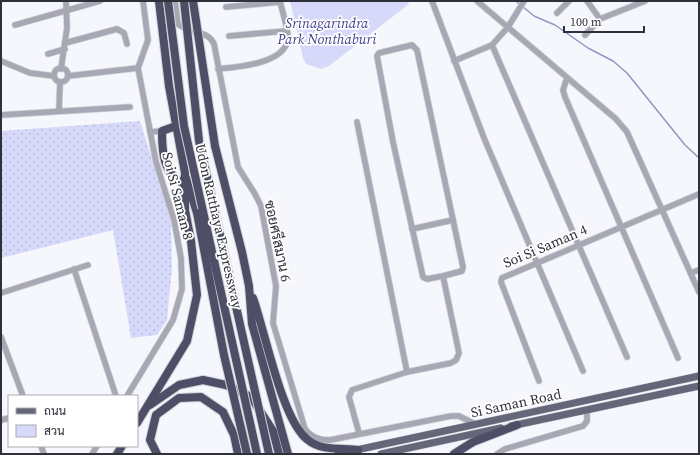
<svg xmlns="http://www.w3.org/2000/svg" width="700" height="455" font-family="'Source Serif 4',Sarabun,serif">
<style>
.grass{fill:url(#grass-dots)}
.park{fill:#d7d9fa}
.lines{fill:none;stroke-linecap:round;stroke-linejoin:round}
.stream{stroke:#9396be;stroke-width:1.5}
.minor-casing{stroke:#d2d3da;stroke-width:7}
.major-casing{stroke:#d2d3da;stroke-width:8}
.highway-casing{stroke:#d2d3da;stroke-width:10}
.minor{stroke:#a7a8b3;stroke-width:5.5}
.major{stroke:#65667a;stroke-width:7}
.highway{stroke:#4e4f66;stroke-width:8}
.highway-bridge-casing{stroke:#d2d3da;stroke-width:10;stroke-linecap:butt}
.highway-bridge{stroke:#4e4f66;stroke-width:8}
.labels{text-anchor:middle;dominant-baseline:central;stroke-width:3.5;stroke-linejoin:round;paint-order:stroke}
.park-label{font-size:14px;font-style:italic;fill:#433f8c;stroke:#fff}
.street-label{font-size:14px;fill:#2f303a;stroke:#fff}
</style>
<defs>
<pattern id="grass-dots" width="8" height="8" patternUnits="userSpaceOnUse"><rect width="8" height="8" fill="#d7d9fa"/><path d="M2 2h.1M6 6h.1" fill="none" stroke="#b9bbd7" stroke-width="1.8" stroke-linecap="round"/></pattern>
</defs>
<rect width="100%" height="100%" fill="#f6f7fd"/>
<polygon class="grass" points="140,121 171,219 172,268 167,320 157,335 131,338 113,230 1,258 1,131"/>
<polygon class="park" points="290,1 407,1 409,4 329,66 321,69 306,64 303,58"/>
<g class="lines">
<g class="stream">
<polyline points="516,1 519,4"/>
<polyline points="522,6 534,16 555,25 588,48 613,61 627,73 685,145 699,158"/>
</g>
<g class="minor-casing">
<g id="minor">
<path d="M 175,1 L 178,24 C 189,33 208,30 214,44 L 238,167 L 255,194 L 261,206 L 276,286 L 273,323 L 305,429 C 313,438 319,440 330,440 L 451,416 L 459,416 L 475,424"/>
<polyline points="432,1 484,138 583,371"/>
<polyline points="477,1 616,119 627,132 699,292"/>
<polyline points="587,1 600,19"/>
<polyline points="226,7 280,2"/>
<polyline points="557,13 569,1"/>
<polyline points="15,25 100,1"/>
<polyline points="585,35 600,19 645,1"/>
<polyline points="229,36 286,31"/>
<polyline points="65,43 117,29 124,33 127,44"/>
<polyline points="492,45 627,357"/>
<polyline points="48,54 65,49"/>
<polyline points="1,61 30,73 54,76"/>
<polyline points="454,61 492,45 508,27 524,1"/>
<circle cx="61" cy="75" r="7"/>
<polyline points="61,69 67,28 66,1"/>
<path d="M 218,69 C 237,67 286,64 288,38 C 288,28 282,11 280,1"/>
<polyline points="68,76 138,68"/>
<polyline points="567,78 563,90 565,97 678,358"/>
<polyline points="59,111 60,82"/>
<polyline points="1,115 130,107"/>
<polyline points="357,122 407,372"/>
<polyline points="150,132 162,131"/>
<polyline points="412,229 453,220"/>
<polyline points="74,269 116,396"/>
<polyline points="691,273 699,270"/>
<polyline points="1,293 88,265"/>
<polyline points="1,337 23,396"/>
<polyline points="539,381 501,282 502,278 699,194"/>
<polyline points="127,396 173,320 182,289 181,258 174,220 156,162 138,68 148,40 143,1"/>
<polyline points="1,420 9,418"/>
<polyline points="359,433 349,397 352,390 407,372 451,363 456,360 459,353 443,276 462,271 463,267 417,50 412,45 379,53 377,56 393,142 423,277 427,279 443,276"/>
<polyline points="41,446 44,454"/>
<polyline points="92,454 97,446"/>
<polyline points="497,454 505,449 583,426 587,421 587,410"/>
</g>
</g>
<g class="major-casing">
<g id="major">
<polyline points="511,426 699,386"/>
<polyline points="338,454 699,376"/>
<polyline points="381,454 501,428"/>
</g>
</g>
<g class="highway-casing">
<g id="highway">
<path d="M 176,126 L 162,131 C 162,151 163,174 183,183"/>
<polyline points="215,146 242,252 249,286 252,324 288,454"/>
<polyline points="186,178 197,213"/>
<path d="M 253,298 C 265,331 282,421 308,440 C 321,451 342,448 358,450"/>
<polyline points="150,405 179,385 203,380 226,385 251,397 273,431 279,454"/>
<polyline points="137,423 187,341 197,295 191,241 185,210 185,173 169,86 159,1"/>
<polyline points="117,454 122,446"/>
<polyline points="157,454 150,440 156,415 179,398 201,397 223,412 234,435 238,454"/>
<polyline points="454,454 473,442 517,425"/>
</g>
</g>
<use href="#minor" class="minor"/>
<use href="#major" class="major"/>
<use href="#highway" class="highway"/>
<g class="highway-bridge-casing">
<g id="highway-bridge">
<polyline points="168,1 184,126 257,454"/>
<polyline points="184,1 199,141 269,454"/>
<polyline points="193,1 215,146"/>
<polyline points="197,213 224,355 247,454"/>
</g>
</g>
<use href="#highway-bridge" class="highway-bridge"/>
</g>
<g class="labels">
<g class="park-label">
<text x="327" y="23">Srinagarindra<tspan x="327" dy="16">Park Nonthaburi</tspan></text>
</g>
<g class="street-label">
<text transform="translate(178 196) rotate(76)">Soi Si Saman 8</text>
<text transform="translate(219 226) rotate(77)">Udon Ratthaya Expressway</text>
<text transform="translate(278 241) rotate(78)">ซอยศรีสมาน 6</text>
<text transform="translate(545 246) rotate(-23)">Soi Si Saman 4</text>
<text transform="translate(516 403) rotate(-12)">Si Saman Road</text>
</g>
</g>
<rect width="700" height="455" fill="none" stroke="#2f303a" stroke-width="4"/>
<rect x="8" y="395" width="130" height="52" fill="#ffffff" stroke="#acacb0"/>
<rect x="16" y="408" width="20" height="6" fill="#65667a" stroke="#acacb0"/>
<text x="44" y="415" font-size="12" fill="#2f303a">ถนน</text>
<rect x="16" y="425" width="20" height="12" fill="#d7d9fa" stroke="#acacb0"/>
<text x="44" y="435" font-size="12" fill="#2f303a">สวน</text>
<path d="M564 26v6h80v-6" fill="none" stroke="#2f303a" stroke-width="2"/>
<text x="570" y="26" font-size="12" fill="#2f303a" stroke="#ffffff" stroke-width="3" paint-order="stroke">100 m</text>
</svg>
